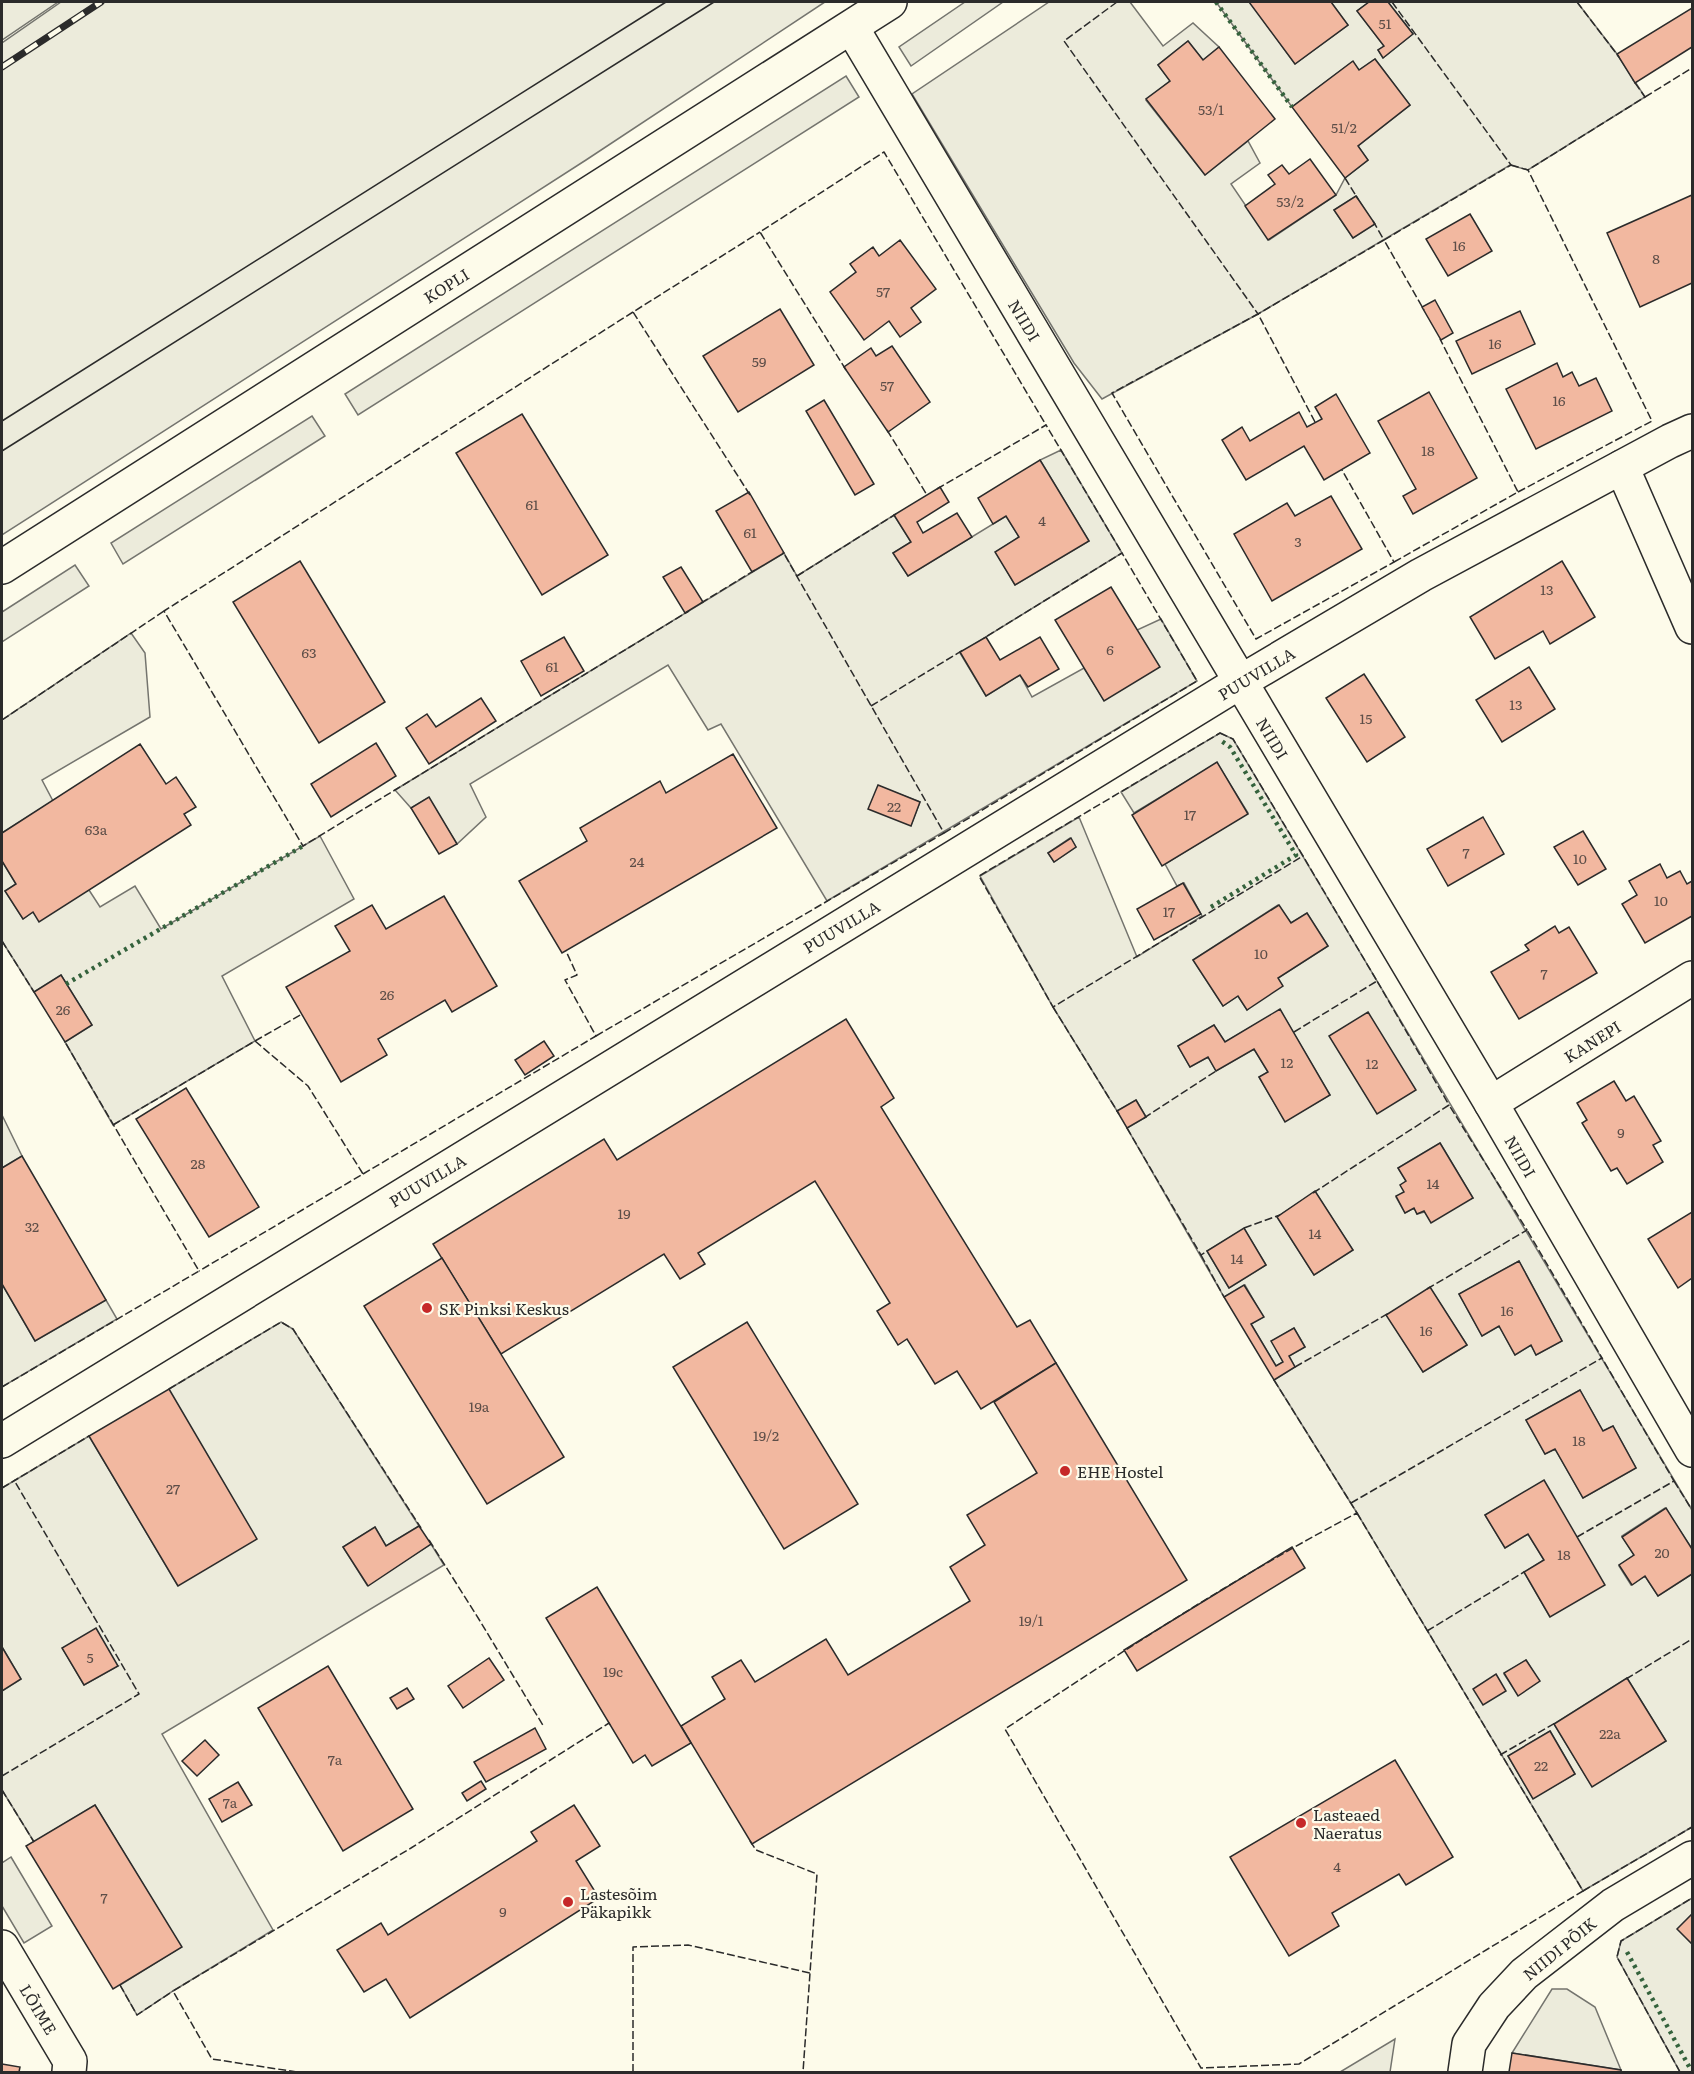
<svg xmlns="http://www.w3.org/2000/svg" width="1694" height="2074" font-family="Literata,serif">
<style>
.green{fill:#ecebdb;stroke:#74746e;stroke-width:1.5;fill-rule:evenodd}
.building{fill:#f2b8a0;stroke:#2b2b2b;stroke-width:1.5}
.lines{fill:none;stroke-linecap:round;stroke-linejoin:round}
.minor-casing{stroke:#2b2b2b;stroke-width:36}
.minor{stroke:#fdfbea;stroke-width:33}
.tram{stroke:#2b2b2b;stroke-width:1.5}
.rail-casing{stroke:#2b2b2b;stroke-width:7}
.rail{stroke:#fdfbea;stroke-width:4.5;stroke-dasharray:14;stroke-linecap:butt}
.hedge{stroke:#34623c;stroke-width:4.5;stroke-dasharray:3 4.5;stroke-linecap:butt}
.fence{stroke:#2b2b2b;stroke-width:1.5;stroke-dasharray:8 3;stroke-linecap:butt}
.poi-dot{fill:#c62828;stroke:#fdfbea;stroke-width:2}
.labels{text-anchor:middle;dominant-baseline:central;stroke-width:4.5;stroke-linejoin:round;paint-order:stroke}
.number-label{font-size:14px;fill:#5d4e48}
.street-label{font-size:16px;fill:#2b2b2b;stroke:#fdfbea}
.poi-label{font-size:16px;fill:#2b2b2b;stroke:#fdfbea;text-anchor:start}
</style>
<rect width="100%" height="100%" fill="#fdfbea"/>
<g class="green">
<polygon points="2,2 58,2 2,40"/>
<polygon points="61,2 825,2 586,160 2,535 2,43"/>
<polygon points="965,2 1003,2 911,66 899,47"/>
<path d="M 1049,2 L 1130,2 L 1163,46 L 1193,23 L 1219,47 L 1203,60 L 1188,41 L 1158,65 L 1170,81 L 1146,100 L 1205,175 L 1248,141 L 1260,163 L 1231,184 L 1269,240 L 1336,195 L 1345,178 L 1368,160 L 1358,146 L 1410,105 L 1375,59 L 1359,70 L 1352,62 L 1292,107 L 1216,2 L 1250,2 L 1295,64 L 1348,25 L 1331,2 L 1369,2 L 1357,11 L 1384,46 L 1378,50 L 1383,58 L 1413,34 L 1388,2 L 1577,2 L 1617,54 L 1645,97 L 1528,170 L 1510,165 L 1258,314 L 1102,399 L 1074,363 L 912,94 ZM 1356,196 L 1374,224 L 1353,238 L 1334,210 Z"/>
<polygon points="846,76 859,97 358,415 345,394"/>
<polygon points="312,416 325,436 123,564 111,543"/>
<path d="M 1061,450 L 1122,553 L 960,653 L 986,696 L 1020,675 L 1032,697 L 1084,668 L 1104,700 L 1137,630 L 1161,619 L 1197,681 L 827,901 L 721,724 L 708,730 L 668,665 L 470,784 L 486,817 L 457,844 L 428,798 L 411,808 L 395,790 L 784,553 L 797,576 L 894,515 L 911,542 L 893,553 L 908,576 L 1006,516 L 1019,537 L 996,552 L 1015,585 L 1089,541 L 1040,460 ZM 878,786 L 920,802 L 911,825 Z"/>
<polygon points="75,565 89,586 2,642 2,612"/>
<polygon points="131,633 145,653 150,717 42,780 53,801 2,833 2,720"/>
<path d="M 1220,733 L 1233,739 L 1692,1510 L 1692,1549 L 1665,1508 L 1622,1536 L 1634,1555 L 1619,1566 L 1631,1585 L 1645,1576 L 1658,1596 L 1692,1574 L 1692,1827 L 1583,1891 L 1357,1513 L 1274,1380 L 1295,1367 L 1289,1356 L 1305,1347 L 1294,1328 L 1272,1341 L 1283,1362 L 1276,1366 L 1251,1324 L 1263,1317 L 1245,1285 L 1224,1297 L 1127,1128 L 1146,1117 L 1136,1100 L 1117,1111 L 1053,1007 L 980,876 L 1079,817 L 1137,957 L 1202,916 L 1184,883 L 1177,886 L 1165,864 L 1248,813 L 1217,763 L 1134,813 L 1121,792 ZM 1070,838 L 1076,847 L 1054,862 L 1048,853 ZM 1278,905 L 1291,923 L 1307,913 L 1328,946 L 1278,978 L 1247,1010 L 1238,996 L 1223,1006 L 1193,960 ZM 1280,1010 L 1330,1095 L 1285,1121 L 1259,1077 L 1268,1072 L 1254,1049 L 1216,1071 L 1208,1057 L 1190,1067 L 1178,1046 L 1214,1025 L 1225,1042 ZM 1440,1143 L 1473,1198 L 1417,1214 L 1414,1208 L 1405,1213 L 1396,1197 L 1404,1192 L 1406,1181 L 1398,1168 ZM 1315,1192 L 1353,1250 L 1314,1275 L 1277,1217 ZM 1244,1229 L 1266,1265 L 1229,1288 L 1207,1251 ZM 1519,1261 L 1562,1341 L 1536,1355 L 1531,1345 L 1515,1355 L 1499,1326 L 1482,1336 L 1459,1294 ZM 1430,1288 L 1467,1345 L 1423,1372 L 1387,1315 ZM 1580,1390 L 1603,1431 L 1613,1426 L 1636,1468 L 1583,1498 L 1555,1449 L 1545,1454 L 1526,1420 ZM 1544,1481 L 1550,1617 L 1524,1572 L 1544,1560 L 1528,1534 L 1505,1548 L 1485,1515 ZM 1526,1660 L 1539,1681 L 1518,1695 L 1504,1674 ZM 1627,1678 L 1666,1741 L 1592,1786 L 1554,1724 ZM 1550,1731 L 1575,1774 L 1533,1798 L 1508,1756 Z"/>
<polygon points="320,836 354,899 222,976 255,1041 113,1125 65,1042 92,1025 61,975 34,992 2,941 2,861 16,884 5,891 23,919 33,912 89,890 100,907 135,886 161,929"/>
<polygon points="2,1115 22,1156 2,1168"/>
<polygon points="2,1284 35,1341 106,1300 117,1319 2,1387"/>
<path d="M 281,1322 L 293,1329 L 419,1526 L 386,1546 L 375,1527 L 343,1547 L 367,1585 L 431,1544 L 444,1565 L 162,1734 L 273,1930 L 173,1991 L 137,2015 L 120,1985 L 181,1947 L 95,1805 L 34,1842 L 2,1790 L 2,1691 L 21,1679 L 2,1647 L 2,1488 L 89,1436 L 178,1586 L 169,1389 ZM 63,1649 L 118,1666 L 84,1685 Z"/>
<polygon points="11,1857 52,1926 24,1943 2,1906 2,1863"/>
<polygon points="1692,1898 1692,1914 1678,1929 1692,1944 1692,2072 1680,2072 1617,1957 1621,1941"/>
<polygon points="1552,1989 1567,1989 1595,2007 1621,2070 1512,2053"/>
<polygon points="1395,2039 1390,2072 1340,2072"/>
</g>
<g class="building">
<polygon points="1249,2 1331,2 1348,25 1295,64"/>
<polygon points="1369,2 1388,2 1413,34 1383,58 1378,50 1384,46 1357,11"/>
<polygon points="1692,8 1692,47 1635,83 1617,54"/>
<polygon points="1188,41 1203,60 1219,47 1275,119 1205,175 1146,99 1170,81 1158,65"/>
<polygon points="1375,59 1410,105 1358,146 1368,160 1345,178 1292,107 1353,61 1359,70"/>
<polygon points="1310,159 1336,195 1268,240 1245,206 1275,184 1268,175 1282,165 1289,174"/>
<polygon points="1692,195 1692,283 1640,307 1607,233"/>
<polygon points="1356,196 1375,224 1353,238 1334,210"/>
<polygon points="1470,214 1492,251 1448,276 1426,239"/>
<polygon points="900,240 936,289 911,308 921,322 900,337 889,321 864,340 830,292 856,272 850,264 873,247 879,256"/>
<polygon points="1435,300 1453,333 1441,340 1422,307"/>
<polygon points="780,309 814,365 738,412 703,356"/>
<polygon points="1520,311 1535,344 1472,374 1456,341"/>
<polygon points="892,346 930,402 888,432 844,367 871,348 876,356"/>
<polygon points="1557,363 1563,377 1572,372 1579,386 1596,378 1612,411 1536,449 1506,389"/>
<polygon points="1429,392 1477,478 1413,514 1403,496 1416,489 1378,421"/>
<polygon points="1336,394 1370,453 1324,480 1304,446 1246,480 1222,440 1242,427 1250,441 1299,412 1307,427 1322,419 1315,407"/>
<polygon points="824,400 874,484 855,495 806,411"/>
<polygon points="522,414 608,555 542,595 456,453"/>
<polygon points="1040,460 1089,541 1015,585 995,552 1019,537 1006,516 993,524 978,498"/>
<polygon points="940,487 949,502 917,522 923,533 957,513 972,537 908,576 893,553 911,542 894,515"/>
<polygon points="749,492 784,553 752,572 716,511"/>
<polygon points="1331,496 1362,549 1272,601 1234,534 1287,503 1295,516"/>
<polygon points="300,561 385,702 319,743 233,602"/>
<polygon points="1562,561 1595,617 1550,644 1543,631 1495,659 1470,617"/>
<polygon points="681,567 703,602 685,613 663,577"/>
<polygon points="1111,587 1160,667 1104,701 1055,620"/>
<polygon points="564,637 584,671 541,696 521,661"/>
<polygon points="986,637 1000,660 1040,637 1059,669 1028,687 1020,675 986,696 960,652"/>
<polygon points="1529,667 1555,709 1502,742 1476,700"/>
<polygon points="1364,674 1405,737 1367,762 1326,698"/>
<polygon points="481,698 496,721 429,764 406,728 427,714 436,727"/>
<polygon points="376,743 396,776 331,817 311,784"/>
<polygon points="140,744 166,784 176,777 196,807 184,814 191,825 39,922 33,912 23,919 5,891 16,884 2,861 2,833"/>
<polygon points="733,754 777,828 562,953 519,881 587,841 580,828 660,781 666,793"/>
<polygon points="1217,762 1248,814 1162,866 1132,815"/>
<polygon points="878,785 920,802 911,826 868,809"/>
<polygon points="429,797 457,844 439,854 411,808"/>
<polygon points="1483,817 1504,854 1448,886 1427,849"/>
<polygon points="1583,831 1606,869 1578,885 1554,847"/>
<polygon points="1071,838 1076,847 1054,862 1048,853"/>
<polygon points="1660,864 1667,878 1680,871 1687,884 1692,881 1692,916 1645,943 1622,904 1637,895 1629,881"/>
<polygon points="1183,883 1201,914 1154,940 1137,909"/>
<polygon points="444,896 497,986 452,1012 445,1000 378,1039 387,1055 341,1082 286,987 350,951 335,926 372,905 386,929"/>
<polygon points="1279,905 1291,923 1307,913 1328,946 1278,978 1283,986 1247,1010 1238,996 1223,1006 1193,960"/>
<polygon points="1555,926 1559,933 1569,927 1597,973 1519,1019 1491,972 1529,950 1525,945"/>
<polygon points="61,975 92,1025 65,1042 34,992"/>
<polygon points="1280,1009 1330,1095 1285,1122 1259,1077 1268,1072 1254,1049 1216,1071 1208,1057 1190,1067 1178,1046 1214,1025 1225,1042"/>
<polygon points="1368,1012 1416,1090 1377,1114 1329,1036"/>
<polygon points="846,1019 894,1098 881,1107 1017,1327 1030,1320 1056,1363 981,1409 957,1371 935,1384 907,1339 898,1345 877,1311 890,1303 815,1181 698,1253 705,1264 680,1279 664,1254 501,1354 433,1244 604,1139 617,1160"/>
<polygon points="544,1041 554,1056 525,1075 515,1060"/>
<polygon points="1614,1081 1626,1101 1634,1096 1661,1141 1653,1145 1663,1162 1627,1184 1617,1168 1611,1171 1582,1123 1587,1120 1577,1103"/>
<polygon points="186,1088 259,1207 209,1237 136,1119"/>
<polygon points="1136,1100 1146,1117 1127,1128 1117,1111"/>
<polygon points="1440,1143 1473,1198 1431,1223 1424,1211 1417,1214 1414,1208 1405,1213 1396,1196 1404,1192 1400,1185 1406,1181 1398,1168"/>
<polygon points="22,1156 106,1300 35,1341 2,1284 2,1168"/>
<polygon points="1315,1191 1353,1250 1314,1275 1277,1217"/>
<polygon points="1692,1212 1692,1278 1678,1288 1648,1239"/>
<polygon points="1244,1228 1266,1265 1229,1288 1207,1251"/>
<polygon points="442,1258 564,1457 487,1504 364,1306"/>
<polygon points="1519,1261 1562,1341 1536,1355 1531,1345 1515,1355 1499,1326 1482,1336 1459,1294"/>
<polygon points="1244,1285 1264,1317 1251,1324 1276,1366 1283,1362 1271,1341 1294,1328 1305,1347 1289,1356 1295,1367 1274,1380 1224,1297"/>
<polygon points="1430,1287 1467,1345 1423,1372 1386,1315"/>
<polygon points="747,1322 858,1504 784,1549 673,1367"/>
<polygon points="1056,1363 1187,1580 752,1844 681,1726 725,1699 712,1677 741,1660 755,1682 826,1639 848,1675 970,1601 950,1567 985,1545 967,1515 1037,1473 994,1402"/>
<polygon points="169,1389 257,1539 178,1586 89,1436"/>
<polygon points="1580,1390 1603,1431 1613,1426 1636,1468 1583,1498 1555,1449 1545,1454 1526,1420"/>
<polygon points="1544,1480 1605,1585 1550,1617 1524,1572 1544,1560 1528,1534 1505,1548 1485,1515"/>
<polygon points="1666,1508 1692,1549 1692,1574 1658,1596 1645,1576 1632,1585 1619,1565 1634,1555 1622,1537"/>
<polygon points="419,1526 431,1544 368,1586 343,1547 375,1527 386,1546"/>
<polygon points="1292,1547 1305,1568 1137,1671 1124,1650"/>
<polygon points="597,1587 691,1743 652,1766 645,1755 633,1763 546,1618"/>
<polygon points="96,1628 118,1666 84,1685 62,1648"/>
<polygon points="2,1647 21,1679 2,1691"/>
<polygon points="489,1658 504,1680 463,1708 448,1686"/>
<polygon points="1526,1660 1540,1681 1518,1696 1504,1673"/>
<polygon points="328,1666 413,1809 343,1851 258,1708"/>
<polygon points="1496,1674 1506,1691 1483,1705 1473,1689"/>
<polygon points="1627,1678 1666,1741 1592,1787 1554,1724"/>
<polygon points="407,1688 414,1699 397,1709 390,1698"/>
<polygon points="535,1728 546,1749 486,1782 474,1762"/>
<polygon points="1550,1731 1575,1774 1533,1799 1508,1756"/>
<polygon points="205,1740 219,1755 197,1776 182,1761"/>
<polygon points="1395,1760 1453,1857 1406,1885 1399,1874 1332,1913 1339,1926 1289,1956 1230,1857"/>
<polygon points="481,1781 486,1789 467,1801 462,1793"/>
<polygon points="238,1782 252,1805 222,1822 209,1799"/>
<polygon points="95,1805 182,1947 113,1989 26,1846"/>
<polygon points="574,1805 600,1846 576,1861 599,1898 410,2018 386,1979 364,1992 337,1950 381,1923 388,1935 537,1841 531,1832"/>
<polygon points="1692,1914 1692,1944 1677,1929"/>
<polygon points="1512,2053 1621,2070 1621,2072 1509,2072"/>
<polygon points="2,2064 20,2067 19,2072 2,2072"/>
</g>
<g class="lines">
<g class="minor-casing">
<g id="minor">
<polyline points="852,28 1491,1103 1692,1450"/>
<polyline points="1622,467 1692,627"/>
<polyline points="2,567 890,2"/>
<polyline points="1491,1103 1692,978"/>
<polyline points="2,1441 1240,682 1421,575 1670,441 1692,431"/>
<polyline points="2,1947 70,2061 69,2072"/>
<polyline points="1465,2072 1469,2044 1494,2006 1524,1974 1613,1905 1692,1858"/>
</g>
</g>
<use href="#minor" class="minor"/>
<g class="tram">
<polyline points="2,421 666,2"/>
<polyline points="2,451 714,2"/>
</g>
<g class="rail-casing">
<polyline id="rail" points="2,67 101,2"/>
</g>
<use href="#rail" class="rail"/>
<g class="hedge">
<polyline points="1216,2 1292,107"/>
<polyline points="1211,907 1296,855 1230,747 1220,740"/>
<polyline points="66,984 303,846"/>
<polyline points="1627,1952 1692,2072"/>
</g>
<g class="fence">
<polyline points="1117,2 1064,41 1258,314 1384,240 1373,221"/>
<polyline points="1392,2 1511,165 1384,240 1424,310"/>
<polyline points="1577,2 1619,57"/>
<polyline points="1645,97 1692,68"/>
<polyline points="1511,165 1528,170 1645,97 1633,80"/>
<polyline points="1345,178 1358,199"/>
<polyline points="633,312 164,611 303,846 689,611"/>
<polyline points="846,370 760,232 884,152 1046,425"/>
<polyline points="1315,422 1258,314 1112,393 1256,639 1394,562 1342,470"/>
<polyline points="887,430 927,495"/>
<polyline points="937,489 1046,425 1122,553"/>
<polyline points="1518,492 1652,421 1528,170"/>
<polyline points="750,495 633,312 760,232"/>
<polyline points="1394,562 1518,492 1440,339"/>
<polyline points="797,576 896,514"/>
<polyline points="701,603 755,570"/>
<polyline points="871,706 963,650"/>
<polyline points="2,720 164,611"/>
<polygon points="1220,733 1233,739 1303,856 1053,1007 979,876"/>
<polyline points="944,833 1197,681 1122,553 984,638"/>
<polyline points="2,941 34,992"/>
<polyline points="1053,1007 1119,1114"/>
<polyline points="1294,1032 1377,981 1303,856"/>
<polyline points="596,1036 944,833 783,552"/>
<polyline points="255,1041 302,1014"/>
<polyline points="1144,1118 1216,1071"/>
<polyline points="113,1125 255,1041 308,1086 363,1174 199,1271"/>
<polyline points="1127,1128 1201,1255 1207,1251"/>
<polyline points="363,1174 596,1036 565,980 577,975 566,951"/>
<polyline points="1313,1193 1449,1105 1377,981"/>
<polyline points="1244,1228 1280,1215"/>
<polyline points="1201,1255 1224,1297"/>
<polyline points="1427,1289 1527,1230 1449,1105"/>
<polyline points="1295,1367 1389,1313"/>
<polyline points="1274,1380 1357,1513"/>
<polyline points="2,1387 199,1271 65,1042"/>
<polyline points="169,1389 281,1322 293,1329 421,1528"/>
<polyline points="1674,1481 1692,1510"/>
<polyline points="2,1488 89,1436"/>
<polyline points="1351,1503 1602,1358 1527,1230"/>
<path d="M 1357,1513 L 1583,1891 L 1299,2064 L 1201,2068 L 1005,1729 C 1120,1653 1235,1577 1357,1513 Z"/>
<polyline points="1577,1537 1674,1481 1602,1358"/>
<polyline points="429,1540 480,1621 544,1727"/>
<polyline points="1427,1631 1524,1572"/>
<polyline points="1626,1679 1692,1639"/>
<polyline points="1500,1755 1557,1722"/>
<polyline points="2,1776 139,1694 14,1480"/>
<polyline points="2,1790 34,1842"/>
<polyline points="750,1841 756,1850 817,1874 803,2072"/>
<polyline points="1583,1891 1692,1827"/>
<polyline points="120,1985 137,2015 173,1991"/>
<polyline points="297,2072 212,2059 173,1991 411,1848 609,1723 610,1725"/>
<polyline points="633,2072 633,1947 688,1945 810,1973"/>
<polyline points="1680,2072 1617,1957 1621,1941 1692,1898"/>
</g>
</g>
<g class="poi-dot">
<circle cx="427" cy="1308" r="6"/>
<circle cx="1065" cy="1471" r="6"/>
<circle cx="1301" cy="1823" r="6"/>
<circle cx="568" cy="1902" r="6"/>
</g>
<g class="labels">
<g class="number-label">
<text x="1385" y="23">51</text>
<text x="1211" y="109">53/1</text>
<text x="1344" y="127">51/2</text>
<text x="1290" y="201">53/2</text>
<text x="1459" y="245">16</text>
<text x="1656" y="258">8</text>
<text x="883" y="291">57</text>
<text x="1495" y="343">16</text>
<text x="759" y="361">59</text>
<text x="887" y="385">57</text>
<text x="1559" y="400">16</text>
<text x="1428" y="450">18</text>
<text x="532" y="504">61</text>
<text x="1042" y="520">4</text>
<text x="750" y="532">61</text>
<text x="1298" y="541">3</text>
<text x="1547" y="589">13</text>
<text x="1110" y="649">6</text>
<text x="309" y="652">63</text>
<text x="552" y="666">61</text>
<text x="1516" y="704">13</text>
<text x="1366" y="718">15</text>
<text x="894" y="806">22</text>
<text x="1190" y="814">17</text>
<text x="96" y="829">63a</text>
<text x="1466" y="852">7</text>
<text x="1580" y="858">10</text>
<text x="637" y="861">24</text>
<text x="1661" y="900">10</text>
<text x="1169" y="911">17</text>
<text x="1261" y="953">10</text>
<text x="1544" y="973">7</text>
<text x="387" y="994">26</text>
<text x="63" y="1009">26</text>
<text x="1287" y="1062">12</text>
<text x="1372" y="1063">12</text>
<text x="1621" y="1132">9</text>
<text x="198" y="1163">28</text>
<text x="1433" y="1183">14</text>
<text x="624" y="1213">19</text>
<text x="32" y="1226">32</text>
<text x="1315" y="1233">14</text>
<text x="1237" y="1258">14</text>
<text x="1507" y="1310">16</text>
<text x="1426" y="1330">16</text>
<text x="479" y="1406">19a</text>
<text x="766" y="1435">19/2</text>
<text x="1579" y="1440">18</text>
<text x="173" y="1488">27</text>
<text x="1662" y="1552">20</text>
<text x="1564" y="1554">18</text>
<text x="1031" y="1620">19/1</text>
<text x="90" y="1657">5</text>
<text x="613" y="1671">19c</text>
<text x="1610" y="1733">22a</text>
<text x="335" y="1759">7a</text>
<text x="1541" y="1765">22</text>
<text x="230" y="1802">7a</text>
<text x="1337" y="1866">4</text>
<text x="104" y="1897">7</text>
<text x="503" y="1911">9</text>
</g>
<g class="street-label">
<text transform="translate(446 285) rotate(-32)">KOPLI</text>
<text transform="translate(1025 320) rotate(59)">NIIDI</text>
<text transform="translate(1256 673) rotate(-31)">PUUVILLA</text>
<text transform="translate(1273 738) rotate(59)">NIIDI</text>
<text transform="translate(841 926) rotate(-31)">PUUVILLA</text>
<text transform="translate(1592 1041) rotate(-32)">KANEPI</text>
<text transform="translate(1521 1156) rotate(60)">NIIDI</text>
<text transform="translate(427 1180) rotate(-31)">PUUVILLA</text>
<text transform="translate(1559 1948) rotate(-39)">NIIDI PÕIK</text>
<text transform="translate(39 2009) rotate(59)">LÕIME</text>
</g>
<g class="poi-label">
<text x="439" y="1308">SK Pinksi Keskus</text>
<text x="1077" y="1471">EHE Hostel</text>
<text x="1313" y="1814">Lasteaed<tspan x="1313" dy="18">Naeratus</tspan></text>
<text x="580" y="1893">Lastesõim<tspan x="580" dy="18">Päkapikk</tspan></text>
</g>
</g>
<rect width="1694" height="2074" fill="none" stroke="#2b2b2b" stroke-width="6"/>
</svg>
